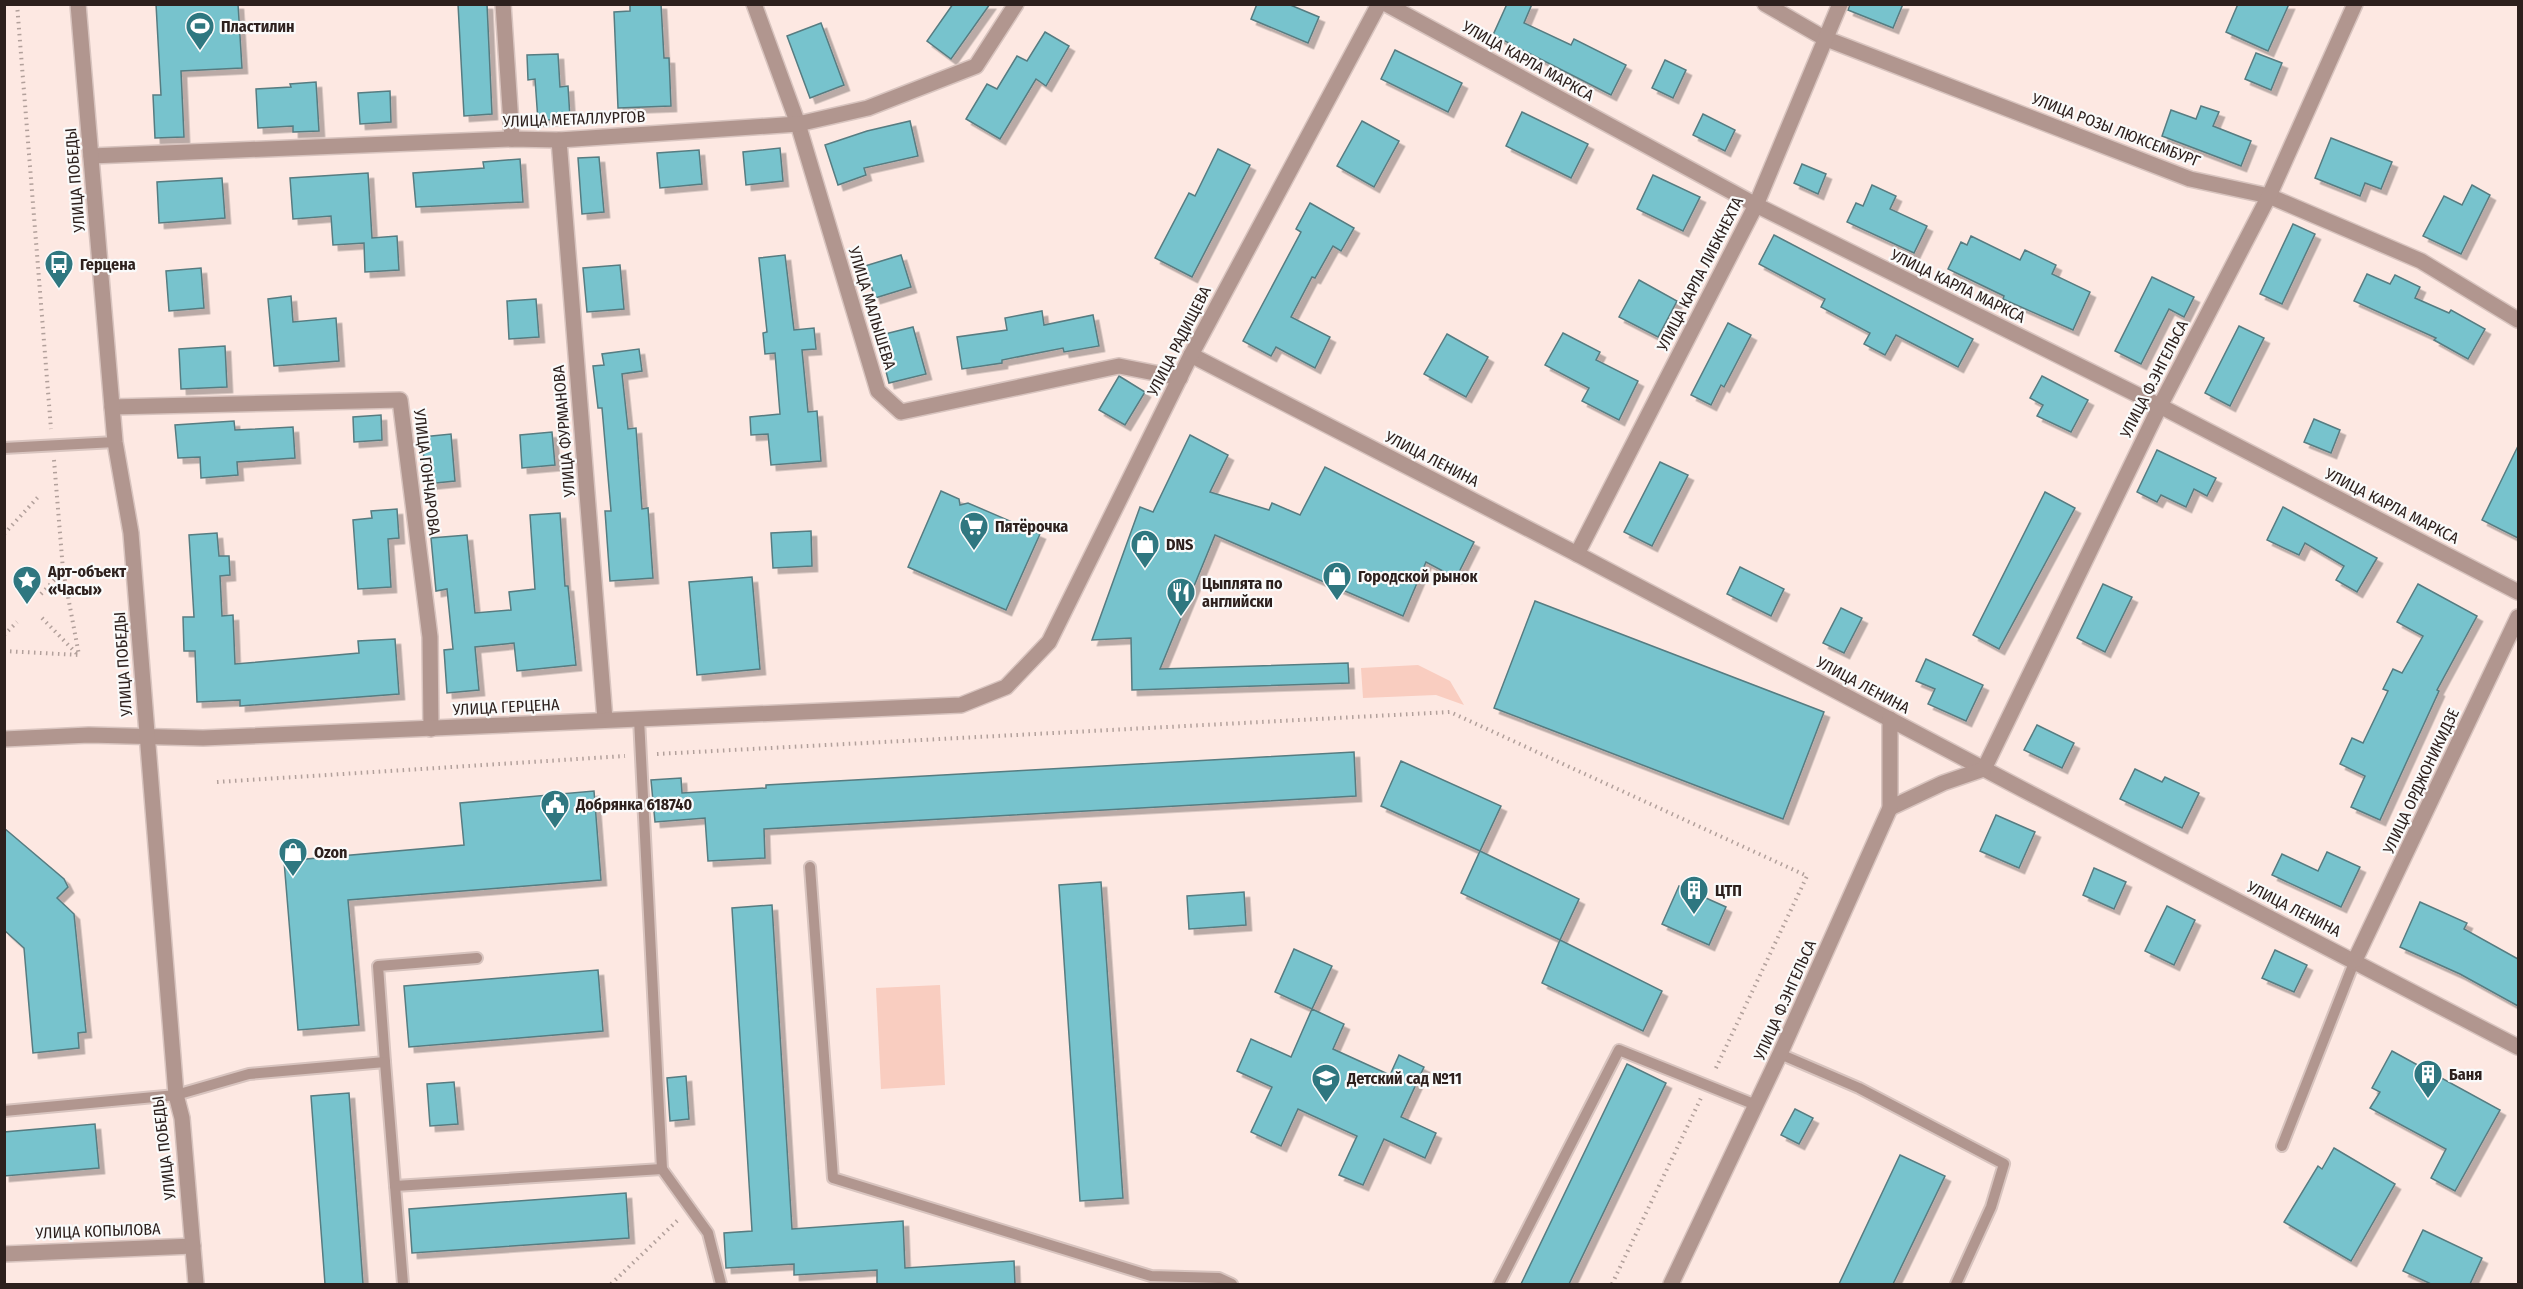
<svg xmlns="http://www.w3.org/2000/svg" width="2523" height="1289" font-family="'Fira Sans Condensed',sans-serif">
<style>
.green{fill:#f9cdc0}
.building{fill:#77c3cd;stroke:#577c81;stroke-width:1.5;filter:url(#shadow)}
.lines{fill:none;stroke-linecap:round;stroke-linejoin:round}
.service-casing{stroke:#d8c4bf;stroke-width:14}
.minor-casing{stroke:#d8c4bf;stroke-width:18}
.tertiary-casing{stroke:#d8c4bf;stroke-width:18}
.path{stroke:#b2a09b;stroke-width:4;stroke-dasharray:1.5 4.5;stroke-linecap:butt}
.service{stroke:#b1968f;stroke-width:10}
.minor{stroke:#b1968f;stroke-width:15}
.tertiary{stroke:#b1968f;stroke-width:15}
.labels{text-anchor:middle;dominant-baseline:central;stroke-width:4.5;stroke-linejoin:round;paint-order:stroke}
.poi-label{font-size:16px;font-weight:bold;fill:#2d201d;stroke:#fafafa;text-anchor:start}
.street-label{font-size:16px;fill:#2d201d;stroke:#fafafa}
</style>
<defs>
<filter id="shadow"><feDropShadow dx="5.5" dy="5.5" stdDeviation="0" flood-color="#0004"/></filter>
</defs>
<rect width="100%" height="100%" fill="#fde8e2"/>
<g class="green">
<polygon points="1418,665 1450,681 1464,705 1436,695 1363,698 1361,668"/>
<polygon points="940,985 945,1085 881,1089 876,988"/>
</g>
<g class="building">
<polygon points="156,4 238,4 242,68 181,71 184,137 155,138 153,95 161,95"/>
<polygon points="458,4 487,4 492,114 464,116"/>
<polygon points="630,4 661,4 664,58 669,58 671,106 618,108 614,12 630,11"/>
<polygon points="953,4 990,4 951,59 927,41"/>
<polygon points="1257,4 1288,4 1319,17 1308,43 1251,19"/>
<polygon points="1507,4 1532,4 1524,23 1571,45 1574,39 1626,65 1611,95 1493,35"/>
<polygon points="1850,4 1903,4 1893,28 1848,10"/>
<polygon points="2238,4 2289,4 2268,51 2226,32"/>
<polygon points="821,23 844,85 810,98 787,36"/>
<polygon points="1045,32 1069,46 1046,86 1036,79 1000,139 966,119 987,84 997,89 1017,56 1027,61"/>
<polygon points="1395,50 1462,83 1448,112 1381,79"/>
<polygon points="2256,53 2282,63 2271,90 2245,79"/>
<polygon points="558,54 560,87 568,86 570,118 538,121 535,79 528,80 527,55"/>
<polygon points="1665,60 1686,70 1673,98 1652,88"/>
<polygon points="316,82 319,131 293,132 293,126 258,128 256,89 291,87 290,84"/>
<polygon points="390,91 391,122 360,124 358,93"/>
<polygon points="2201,106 2219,112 2213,126 2251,141 2241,166 2162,136 2171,110 2196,119"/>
<polygon points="1522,112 1588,144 1571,178 1506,146"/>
<polygon points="1703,114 1735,130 1725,151 1693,135"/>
<polygon points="910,121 918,156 864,168 866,175 838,185 825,145 867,131"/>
<polygon points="1362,121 1399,141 1374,187 1337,166"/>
<polygon points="2331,138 2392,162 2381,189 2365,183 2360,196 2315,178"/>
<polygon points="780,148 783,181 746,185 743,152"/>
<polygon points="1218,149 1250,165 1192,277 1155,258 1189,193 1195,196"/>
<polygon points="699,150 702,184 660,188 657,153"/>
<polygon points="599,157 604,212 582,214 578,158"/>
<polygon points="520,159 523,202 416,207 413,173 484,168 483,162"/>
<polygon points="1802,164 1826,174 1818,194 1794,183"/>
<polygon points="368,173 372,238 397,236 399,270 365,272 364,243 333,245 331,216 293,219 290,178"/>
<polygon points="1653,175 1700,197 1683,231 1637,209"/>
<polygon points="222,178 225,218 159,223 157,182"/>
<polygon points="1872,185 1896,196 1890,209 1927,226 1914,253 1847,222 1856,203 1863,206"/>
<polygon points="2472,185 2490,195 2461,254 2423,236 2444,196 2462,205"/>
<polygon points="1310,203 1354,228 1341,251 1333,246 1315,278 1312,277 1291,317 1330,337 1315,368 1276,347 1271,356 1243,341 1301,232 1296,229"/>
<polygon points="2293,224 2315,234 2282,304 2260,294"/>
<polygon points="1774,235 1973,339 1958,367 1896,335 1885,355 1864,344 1870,333 1821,307 1825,299 1759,264"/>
<polygon points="1971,236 2020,260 2025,250 2056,265 2052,274 2090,292 2073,330 2003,299 2004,296 1948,269 1961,242 1967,245"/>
<polygon points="785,255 794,330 814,328 816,349 802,350 808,412 817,411 821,461 771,465 768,434 751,435 750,417 780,414 775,353 765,354 763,333 767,332 759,258"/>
<polygon points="901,255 911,287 875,298 865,266"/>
<polygon points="620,265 624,309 587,312 583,268"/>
<polygon points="201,268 204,308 169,311 166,271"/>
<polygon points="2367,274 2390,284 2395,275 2420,287 2415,298 2449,313 2451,310 2485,329 2468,359 2434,340 2436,338 2354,301"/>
<polygon points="2152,277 2194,297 2184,317 2169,309 2141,364 2115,351"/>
<polygon points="1639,280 1677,301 1658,337 1619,317"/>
<polygon points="291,296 293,322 336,318 339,361 274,366 268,299"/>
<polygon points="536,299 539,337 509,339 507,301"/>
<polygon points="1042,311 1044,325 1093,315 1099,346 1064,352 1063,348 1002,360 1002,363 962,369 957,337 1007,330 1005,318"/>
<polygon points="1728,323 1751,335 1724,387 1721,385 1711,405 1691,395"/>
<polygon points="2239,326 2264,338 2230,406 2205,393"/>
<polygon points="913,327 926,374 889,383 877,336"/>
<polygon points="1563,333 1600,352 1596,360 1638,381 1619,420 1582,401 1589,388 1545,365"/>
<polygon points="1447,334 1488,357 1466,397 1424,374"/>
<polygon points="225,346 227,387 181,389 179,349"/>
<polygon points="639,349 642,371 622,374 628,429 636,428 642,509 648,508 653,578 610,581 605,511 611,511 602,408 598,408 593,366 604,365 602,354"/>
<polygon points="1119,376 1145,392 1125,425 1099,410"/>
<polygon points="2042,376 2088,400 2071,432 2037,416 2043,405 2030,398"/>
<polygon points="381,415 382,440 354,442 353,417"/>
<polygon points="2314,419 2340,430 2331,453 2304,442"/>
<polygon points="234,421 235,430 293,427 295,458 237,462 238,475 201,478 200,457 178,458 175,425"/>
<polygon points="552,432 555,465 522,468 520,435"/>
<polygon points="451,434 455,481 426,484 422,437"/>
<polygon points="1190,435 1228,455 1210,492 1269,510 1272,503 1300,515 1325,467 1474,542 1456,578 1426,562 1403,616 1215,535 1160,669 1348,663 1349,683 1132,690 1131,638 1092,640 1140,507 1153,512"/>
<polygon points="2518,446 2518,538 2482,520"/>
<polygon points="2157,450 2216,478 2207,496 2194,489 2186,507 2161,495 2157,502 2137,492"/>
<polygon points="1660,462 1688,475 1652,546 1624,532"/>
<polygon points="941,491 959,499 960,505 968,503 1040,534 1006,610 908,567"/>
<polygon points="2045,492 2075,508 1999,649 1973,635"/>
<polygon points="2283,507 2377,558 2357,592 2336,580 2344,566 2305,543 2299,555 2267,540"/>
<polygon points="397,509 399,538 388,539 391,587 358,589 353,520 372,518 371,511"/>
<polygon points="560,513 565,586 568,586 576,665 517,671 514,643 475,647 479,690 447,693 444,650 453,649 447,589 436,591 431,538 467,535 475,613 511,610 509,592 535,589 530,515"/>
<polygon points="811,531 812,566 773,568 771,533"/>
<polygon points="217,533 219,556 229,556 230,575 220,576 222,616 233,615 235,664 359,653 358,641 395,639 399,694 240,706 240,700 197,702 195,651 184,651 183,617 194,617 189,535"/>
<polygon points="1740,567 1784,589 1771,616 1727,594"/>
<polygon points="752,577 760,669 697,675 689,582"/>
<polygon points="2103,584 2132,597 2105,652 2077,638"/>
<polygon points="2418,584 2477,616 2437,690 2439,691 2380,820 2351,807 2365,776 2340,764 2352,738 2363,743 2388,691 2383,689 2393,669 2402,673 2423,636 2397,622"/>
<polygon points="1535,601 1824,712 1783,819 1494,708"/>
<polygon points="1841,608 1862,618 1844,653 1823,643"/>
<polygon points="1926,659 1983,685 1966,721 1928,704 1935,689 1916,681"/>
<polygon points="2037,725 2074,743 2062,768 2024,750"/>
<polygon points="1354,752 1356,796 764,829 765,858 708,861 705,818 655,822 651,780 681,778 682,793 766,788 766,785"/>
<polygon points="1401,761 1501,806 1480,851 1381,806"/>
<polygon points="2135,769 2162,782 2165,777 2199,793 2182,828 2120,799"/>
<polygon points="594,791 601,880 348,900 359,1025 298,1030 284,861 464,845 460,803"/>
<polygon points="1996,815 2035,832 2019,868 1980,851"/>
<polygon points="4,828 64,879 68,887 57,898 74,914 86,1032 78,1033 79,1048 33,1053 24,948 4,930"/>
<polygon points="1480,851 1579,899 1560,940 1461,893"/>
<polygon points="2327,852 2360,867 2341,907 2272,875 2282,854 2318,871"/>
<polygon points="2094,868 2126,882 2114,909 2083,895"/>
<polygon points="1101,882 1123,1198 1080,1201 1059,885"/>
<polygon points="1679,886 1726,907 1709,945 1662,924"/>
<polygon points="1244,892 1246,925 1189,929 1187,896"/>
<polygon points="2420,902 2467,923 2464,929 2518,959 2518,1006 2460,974 2400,947"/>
<polygon points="772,905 792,1229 903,1221 905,1268 1014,1261 1015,1284 877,1284 877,1270 794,1275 794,1264 726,1268 724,1233 752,1231 732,908"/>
<polygon points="2167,906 2195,920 2174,965 2145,951"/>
<polygon points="1560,940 1662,991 1643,1031 1542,983"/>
<polygon points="1294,949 1332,966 1312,1009 1275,992"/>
<polygon points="2275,950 2307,965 2294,992 2262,978"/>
<polygon points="598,970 603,1031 409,1047 404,986"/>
<polygon points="1312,1009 1344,1024 1333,1049 1390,1075 1399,1055 1424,1067 1401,1117 1436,1133 1425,1158 1384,1139 1363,1185 1339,1175 1357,1136 1298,1109 1281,1146 1251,1132 1272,1087 1237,1071 1251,1039 1291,1057"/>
<polygon points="2392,1051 2500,1110 2455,1191 2431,1178 2446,1149 2370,1108 2380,1092 2372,1088"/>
<polygon points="1627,1064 1666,1083 1569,1284 1521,1284"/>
<polygon points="686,1076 689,1119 670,1121 667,1078"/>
<polygon points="454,1082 458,1124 430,1126 427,1084"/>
<polygon points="349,1093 363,1284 325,1284 311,1096"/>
<polygon points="1795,1109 1813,1118 1799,1144 1781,1135"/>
<polygon points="95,1124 99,1168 4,1176 4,1132"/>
<polygon points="2334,1148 2395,1184 2351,1261 2284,1222 2318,1166 2322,1169"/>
<polygon points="1900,1155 1945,1176 1893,1284 1839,1284"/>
<polygon points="626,1193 629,1238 412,1253 409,1209"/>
<polygon points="2423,1230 2482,1258 2470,1284 2431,1284 2403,1271"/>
</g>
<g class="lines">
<g class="service-casing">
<g id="service">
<polyline points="4,448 115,442"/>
<polyline points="639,719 662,1169 708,1233 721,1284"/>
<polyline points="810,867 833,1178 1151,1276 1219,1278 1232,1284"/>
<polyline points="1780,1054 1859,1088 2004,1164 1991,1207 1956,1284"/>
<polyline points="385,1062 378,966 477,958"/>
<polyline points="4,1111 176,1095 249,1074 385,1062 403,1284"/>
<polyline points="2282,1146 2355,960"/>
<polyline points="395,1186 662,1169"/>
<polyline points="1499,1284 1619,1050 1756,1105"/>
</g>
</g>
<g class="minor-casing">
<g id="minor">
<polyline points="503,4 512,139"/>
<polyline points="754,4 798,124 878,391 901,412 1119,366 1180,378"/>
<polyline points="1386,4 1756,205 2160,406 2518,592"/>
<polyline points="1765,4 1824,38 2190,179 2269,196 2421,261 2518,320"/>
<polyline points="559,140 605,720"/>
<polyline points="91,156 512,139 559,140 798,124 868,108 976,66 1016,4"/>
<polyline points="1191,355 1577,554 2022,789 2518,1047"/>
<polyline points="112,407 400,400 430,637 431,729"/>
<polyline points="1577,554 1756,205 1840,4"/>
<polyline points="4,739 89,735 203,738 961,705 1006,687 1049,642 1191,355 1379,4"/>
<polyline points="1890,808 1943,783 1984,769 2160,406 2269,196 2355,4"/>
<polyline points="2355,960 2518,617"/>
<polyline points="4,1254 193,1246"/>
<polyline points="1671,1284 1780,1054 1890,808 1890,719"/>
</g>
</g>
<g class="tertiary-casing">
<polyline id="tertiary" points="78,4 115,442 131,533 176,1095 182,1118 196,1284"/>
</g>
<g class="path">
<polyline points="17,4 51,429"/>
<polyline points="54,460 63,570 79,655"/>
<polyline points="4,534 39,496"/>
<polyline points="41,594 63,571"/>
<polyline points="42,618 78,655"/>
<polyline points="4,635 17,622"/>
<polyline points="4,651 79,655"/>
<polyline points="657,754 1450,712 1807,876 1715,1070"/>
<polyline points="217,782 625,756"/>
<polyline points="611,1284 680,1218"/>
<polyline points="1612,1284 1701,1098"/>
</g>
<use href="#service" class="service"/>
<use href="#minor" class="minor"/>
<use href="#tertiary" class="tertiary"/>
</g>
<defs>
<g id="stadium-pin" transform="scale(1.5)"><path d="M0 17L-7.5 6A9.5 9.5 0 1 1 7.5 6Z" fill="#2f7780" stroke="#fafafa"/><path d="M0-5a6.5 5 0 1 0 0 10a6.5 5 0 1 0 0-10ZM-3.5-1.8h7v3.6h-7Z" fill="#fff"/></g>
<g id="bus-pin" transform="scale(1.5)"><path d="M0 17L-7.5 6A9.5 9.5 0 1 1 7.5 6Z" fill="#2f7780" stroke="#fafafa"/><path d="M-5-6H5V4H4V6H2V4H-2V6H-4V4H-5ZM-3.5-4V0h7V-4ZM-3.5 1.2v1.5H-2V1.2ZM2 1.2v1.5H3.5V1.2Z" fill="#fff"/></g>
<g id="supermarket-pin" transform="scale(1.5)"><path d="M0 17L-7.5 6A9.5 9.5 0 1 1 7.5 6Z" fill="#2f7780" stroke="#fafafa"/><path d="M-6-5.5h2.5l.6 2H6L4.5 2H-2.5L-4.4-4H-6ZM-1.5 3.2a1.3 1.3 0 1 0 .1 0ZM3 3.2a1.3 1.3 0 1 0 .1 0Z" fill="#fff"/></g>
<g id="shop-pin" transform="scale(1.5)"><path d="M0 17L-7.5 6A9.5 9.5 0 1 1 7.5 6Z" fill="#2f7780" stroke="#fafafa"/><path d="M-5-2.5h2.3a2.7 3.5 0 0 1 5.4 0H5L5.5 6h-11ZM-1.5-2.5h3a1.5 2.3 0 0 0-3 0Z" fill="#fff"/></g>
<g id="sight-pin" transform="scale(1.5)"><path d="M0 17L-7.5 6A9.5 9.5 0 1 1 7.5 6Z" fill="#2f7780" stroke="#fafafa"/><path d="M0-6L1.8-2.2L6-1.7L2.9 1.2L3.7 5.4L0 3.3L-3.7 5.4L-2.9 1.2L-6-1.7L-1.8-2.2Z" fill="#fff"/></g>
<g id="restaurant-pin" transform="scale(1.5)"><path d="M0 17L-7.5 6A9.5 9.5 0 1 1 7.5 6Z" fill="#2f7780" stroke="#fafafa"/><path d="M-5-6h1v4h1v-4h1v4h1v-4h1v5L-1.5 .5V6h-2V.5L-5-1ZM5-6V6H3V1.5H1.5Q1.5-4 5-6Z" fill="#fff"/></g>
<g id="civic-pin" transform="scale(1.5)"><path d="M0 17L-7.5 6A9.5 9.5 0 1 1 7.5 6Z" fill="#2f7780" stroke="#fafafa"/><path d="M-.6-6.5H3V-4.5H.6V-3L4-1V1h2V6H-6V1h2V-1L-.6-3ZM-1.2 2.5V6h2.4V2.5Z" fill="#fff"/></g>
<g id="building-pin" transform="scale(1.5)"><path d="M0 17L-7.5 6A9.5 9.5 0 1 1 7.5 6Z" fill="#2f7780" stroke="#fafafa"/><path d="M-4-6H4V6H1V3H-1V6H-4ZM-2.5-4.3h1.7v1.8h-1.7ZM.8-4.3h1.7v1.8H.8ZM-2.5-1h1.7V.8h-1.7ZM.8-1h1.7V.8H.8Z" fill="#fff"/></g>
<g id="school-pin" transform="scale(1.5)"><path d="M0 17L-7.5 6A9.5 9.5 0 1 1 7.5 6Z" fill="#2f7780" stroke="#fafafa"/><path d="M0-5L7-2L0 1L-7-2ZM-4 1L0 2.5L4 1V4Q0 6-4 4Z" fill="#fff"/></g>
</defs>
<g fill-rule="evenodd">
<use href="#stadium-pin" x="200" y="26"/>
<use href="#bus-pin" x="59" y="264"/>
<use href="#supermarket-pin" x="974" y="526"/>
<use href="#shop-pin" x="1145" y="544"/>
<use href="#shop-pin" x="1337" y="576"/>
<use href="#sight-pin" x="27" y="580"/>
<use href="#restaurant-pin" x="1181" y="592"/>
<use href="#civic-pin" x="555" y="804"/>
<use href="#shop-pin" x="293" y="852"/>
<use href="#building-pin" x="1694" y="890"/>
<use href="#building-pin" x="2428" y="1074"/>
<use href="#school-pin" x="1326" y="1078"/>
</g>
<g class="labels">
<g class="poi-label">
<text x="221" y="26">Пластилин</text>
<text x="80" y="264">Герцена</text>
<text x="995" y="526">Пятёрочка</text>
<text x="1166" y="544">DNS</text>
<text x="48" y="571">Арт-объект<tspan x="48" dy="18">«Часы»</tspan></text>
<text x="1358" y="576">Городской рынок</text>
<text x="1202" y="583">Цыплята по<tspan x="1202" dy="18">английски</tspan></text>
<text x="576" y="804">Добрянка 618740</text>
<text x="314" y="852">Ozon</text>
<text x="1715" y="890">ЦТП</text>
<text x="2449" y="1074">Баня</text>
<text x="1347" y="1078">Детский сад №11</text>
</g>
<g class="street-label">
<text transform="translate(1528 61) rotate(29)">УЛИЦА КАРЛА МАРКСА</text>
<text transform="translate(574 119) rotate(-2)">УЛИЦА МЕТАЛЛУРГОВ</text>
<text transform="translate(2116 130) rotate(21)">УЛИЦА РОЗЫ ЛЮКСЕМБУРГ</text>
<text transform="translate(75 180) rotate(-95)">УЛИЦА ПОБЕДЫ</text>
<text transform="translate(1700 274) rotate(-63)">УЛИЦА КАРЛА ЛИБКНЕХТА</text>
<text transform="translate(1958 286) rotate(26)">УЛИЦА КАРЛА МАРКСА</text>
<text transform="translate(872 308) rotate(73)">УЛИЦА МАЛЫШЕВА</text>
<text transform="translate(1179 341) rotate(-63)">УЛИЦА РАДИЩЕВА</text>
<text transform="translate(2154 379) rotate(-63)">УЛИЦА Ф.ЭНГЕЛЬСА</text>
<text transform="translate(564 431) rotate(-95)">УЛИЦА ФУРМАНОВА</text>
<text transform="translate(1432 459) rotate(27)">УЛИЦА ЛЕНИНА</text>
<text transform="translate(427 472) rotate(83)">УЛИЦА ГОНЧАРОВА</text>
<text transform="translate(2392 506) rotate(27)">УЛИЦА КАРЛА МАРКСА</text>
<text transform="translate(123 664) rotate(-94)">УЛИЦА ПОБЕДЫ</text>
<text transform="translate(1863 685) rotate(28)">УЛИЦА ЛЕНИНА</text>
<text transform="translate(506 707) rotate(-3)">УЛИЦА ГЕРЦЕНА</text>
<text transform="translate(2421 781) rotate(-65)">УЛИЦА ОРДЖОНИКИДЗЕ</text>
<text transform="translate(2294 909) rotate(27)">УЛИЦА ЛЕНИНА</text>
<text transform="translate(1785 1000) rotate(-66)">УЛИЦА Ф.ЭНГЕЛЬСА</text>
<text transform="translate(164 1148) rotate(-97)">УЛИЦА ПОБЕДЫ</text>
<text transform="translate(98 1231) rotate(-2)">УЛИЦА КОПЫЛОВА</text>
</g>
</g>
<rect width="2523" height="1289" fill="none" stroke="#2d201d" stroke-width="12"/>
</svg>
